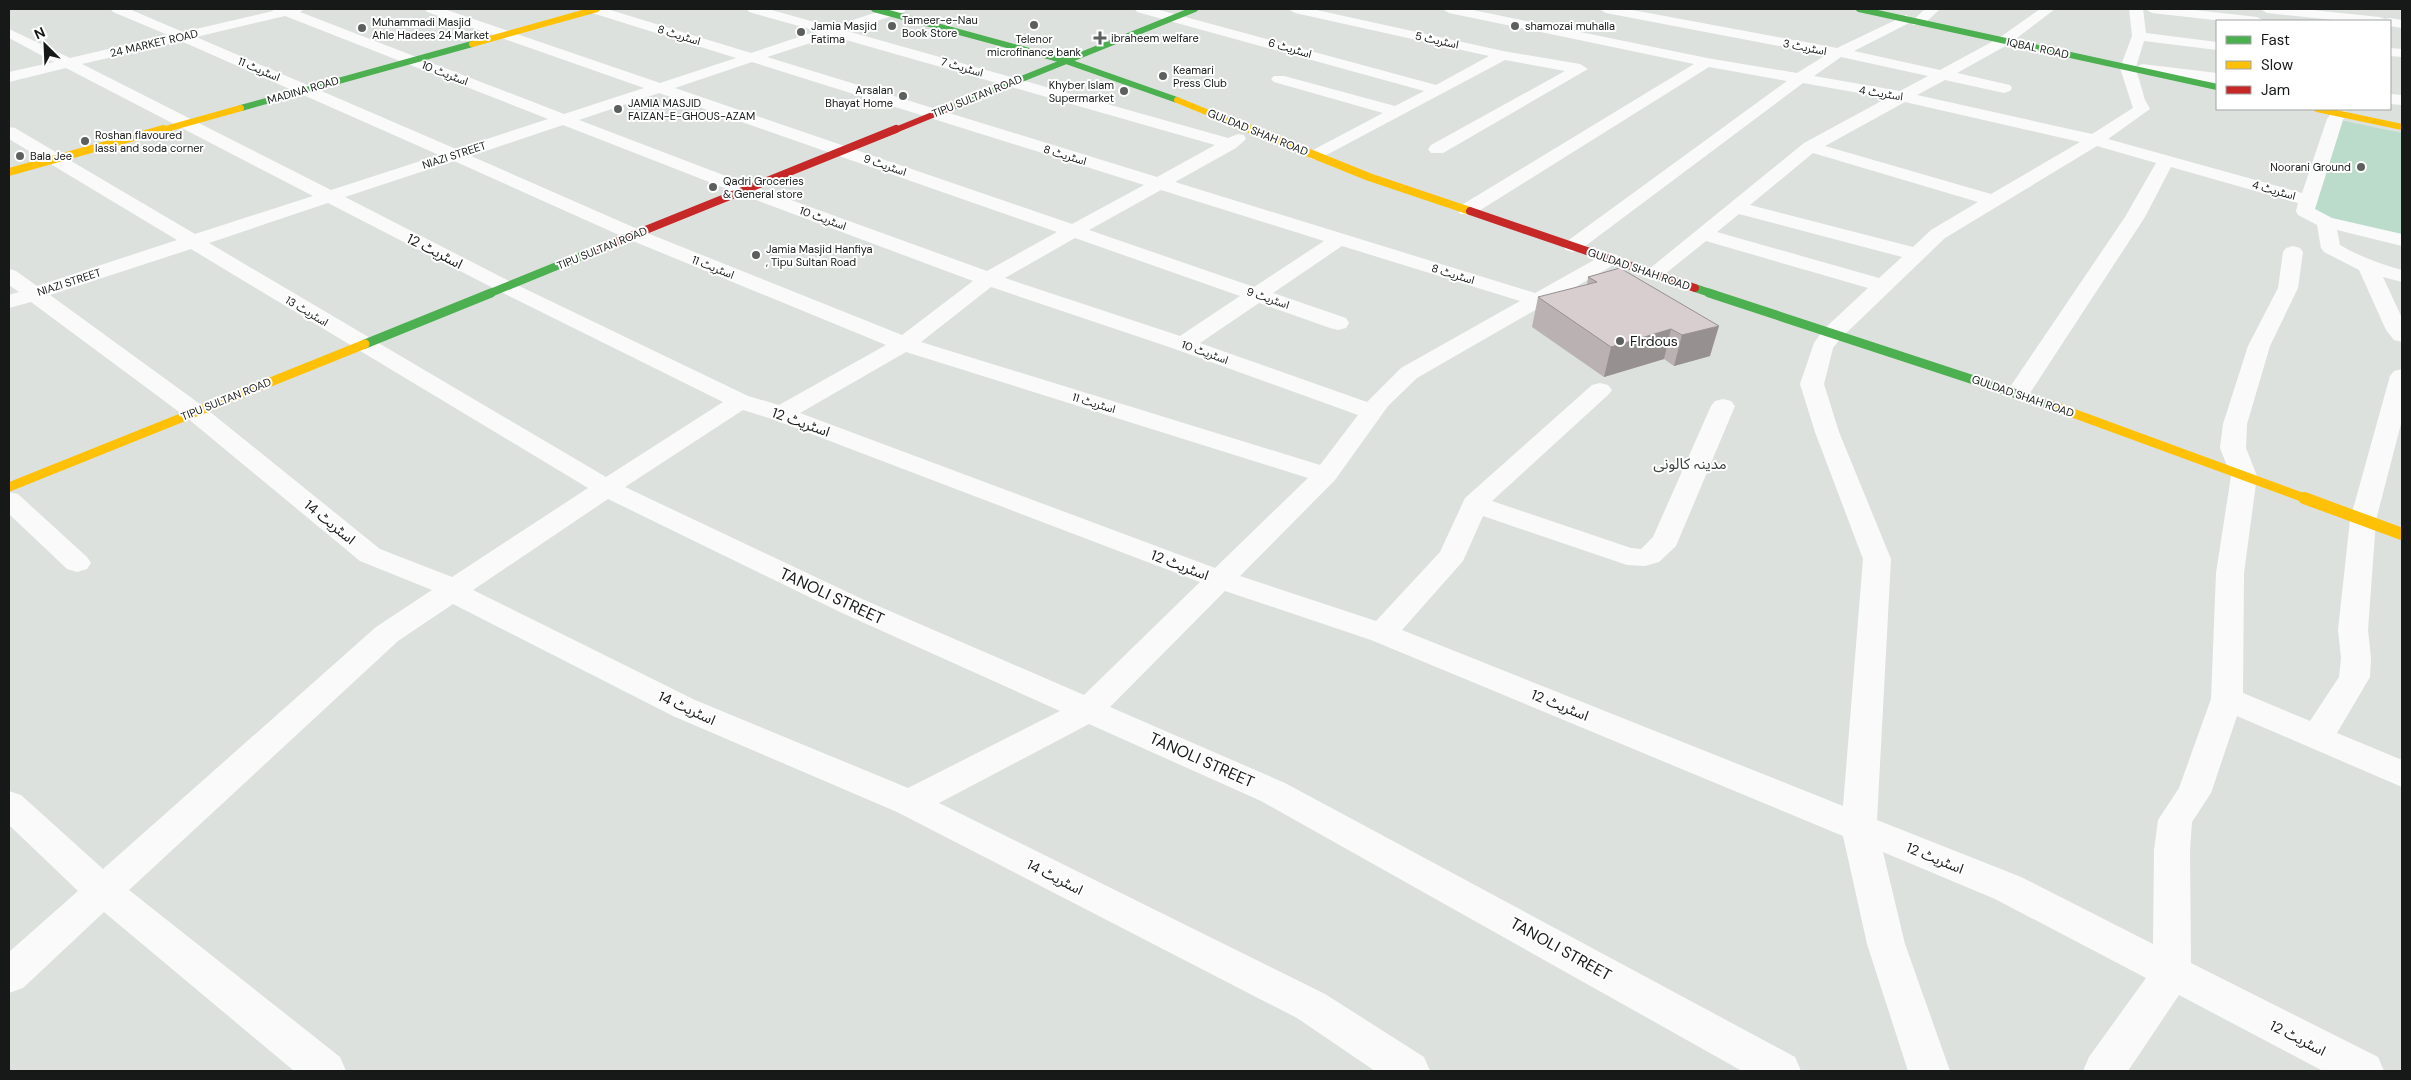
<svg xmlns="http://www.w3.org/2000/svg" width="2411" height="1080" font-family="'DM Sans','Noto Sans Arabic',sans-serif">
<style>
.green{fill:#bcdccb}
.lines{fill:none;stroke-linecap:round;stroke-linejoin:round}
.street{fill:#fafafa;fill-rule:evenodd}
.fast-far2{stroke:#4caf50;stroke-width:6}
.fast-far1{stroke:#4caf50;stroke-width:8}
.fast{stroke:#4caf50;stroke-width:9}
.slow-far3{stroke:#ffc107;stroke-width:6}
.slow-far2{stroke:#ffc107;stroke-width:8}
.slow-far1{stroke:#ffc107;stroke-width:9}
.slow{stroke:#ffc107;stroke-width:12}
.jam-far1{stroke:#c62828;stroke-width:6}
.jam{stroke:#c62828;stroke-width:8}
.wall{fill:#bab1b2}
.shaded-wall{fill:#979091}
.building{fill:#d8cecf;stroke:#979091}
.poi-dot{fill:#5b5f5d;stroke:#fff;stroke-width:2}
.labels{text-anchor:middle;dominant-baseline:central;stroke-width:4;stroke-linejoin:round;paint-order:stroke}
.far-poi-label{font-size:11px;fill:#161918;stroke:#fff;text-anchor:start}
.far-street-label{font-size:11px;fill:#161918;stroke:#fff}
.street-label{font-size:14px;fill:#161918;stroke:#fff}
.poi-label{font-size:14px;fill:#161918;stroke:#fff;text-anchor:start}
.neighbourhood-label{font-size:15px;fill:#3b423e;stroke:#fff}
.near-street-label{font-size:16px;fill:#161918;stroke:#fff}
</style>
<rect width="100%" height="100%" fill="#dce1de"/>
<polygon class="green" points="2335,119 2402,133 2402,240 2326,222 2305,211"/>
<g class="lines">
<g class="street">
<path d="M 111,9 L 129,9 L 183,32 L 273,11 L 272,9 L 305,9 L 300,12 L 564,114 L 644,88 L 427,12 L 425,9 L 444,9 L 660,83 L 736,58 L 589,12 L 587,9 L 607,9 L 751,53 L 817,31 L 749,12 L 747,9 L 768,9 L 832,27 L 886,9 L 906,9 L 904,12 L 847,31 L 1228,138 L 1238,134 L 1244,135 L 1246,139 L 1236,148 L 1175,182 L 1535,293 L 1603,255 L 1610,253 L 1617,255 L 1620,259 L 1617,263 L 1417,378 L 1388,406 L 1335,480 L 1240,576 L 1376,621 L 1440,552 L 1465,498 L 1592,385 L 1600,383 L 1608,385 L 1612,390 L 1608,395 L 1492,501 L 1631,548 L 1641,549 L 1653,537 L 1711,406 L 1715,401 L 1723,399 L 1731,401 L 1735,406 L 1676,546 L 1659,562 L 1645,566 L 1627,565 L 1483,516 L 1463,561 L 1402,630 L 1843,806 L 1863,559 L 1815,432 L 1800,384 L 1814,343 L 1824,329 L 1868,288 L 1706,241 L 1660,278 L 1653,280 L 1646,278 L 1643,274 L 1804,143 L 1887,98 L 1803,83 L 1580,250 L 1573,252 L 1566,250 L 1563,246 L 1566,242 L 1787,81 L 1709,67 L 1474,214 L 1460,214 L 1458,210 L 1460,206 L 1694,64 L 1449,13 L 1442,9 L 1468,9 L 1707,58 L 1797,73 L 1826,55 L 1606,13 L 1599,9 L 1627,9 L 1837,48 L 1906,15 L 1913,19 L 1911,22 L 1854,51 L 1940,70 L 1999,38 L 2040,9 L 2055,9 L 2009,44 L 1957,73 L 2010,85 L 2012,88 L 2010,91 L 2004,93 L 1945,80 L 1917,95 L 2092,134 L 2133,108 L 2120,68 L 2132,36 L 2129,9 L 2143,9 L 2146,33 L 2217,42 L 2217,50 L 2144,41 L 2136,67 L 2142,64 L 2217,73 L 2217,83 L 2137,72 L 2145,100 L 2150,109 L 2108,139 L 2302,193 L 2327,119 L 2333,111 L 2345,111 L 2347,114 L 2343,120 L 2315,209 L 2332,218 L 2402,234 L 2402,246 L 2337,230 L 2340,245 C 2360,257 2381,264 2402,270 L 2402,282 L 2383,277 L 2402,318 L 2402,342 L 2394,340 L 2386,330 L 2359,270 L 2324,252 L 2321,248 L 2317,225 L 2298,215 L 2296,211 L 2298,203 L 2171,167 L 2145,217 L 2030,393 L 2026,398 L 2018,400 L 2010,398 L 2006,393 L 2125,217 L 2156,163 L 2097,146 L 1945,238 L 1840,339 L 1833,348 L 1824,384 L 1839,432 L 1891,559 L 1877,820 L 2021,877 L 2153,944 L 2154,850 L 2158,820 L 2179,788 L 2211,699 L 2216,573 L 2231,476 L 2220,448 L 2223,424 L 2248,346 L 2278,288 L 2283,252 L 2286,248 L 2293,246 L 2300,248 L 2303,252 L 2298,288 L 2270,346 L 2247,424 L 2246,448 L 2257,476 L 2244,573 L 2243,693 L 2310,721 L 2339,677 L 2341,658 L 2338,630 L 2350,520 L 2390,376 L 2394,371 L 2402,369 L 2402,420 L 2376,520 L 2368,630 L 2371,658 L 2370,677 L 2337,733 L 2402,760 L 2402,787 L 2237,716 L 2211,793 L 2192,822 L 2190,850 L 2191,963 L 2378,1057 L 2384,1071 L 2323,1071 L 2179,995 L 2128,1071 L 2083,1071 L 2089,1057 L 2146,978 L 1995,899 L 1883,852 L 1905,944 L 1950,1071 L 1908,1071 L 1867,944 L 1843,836 L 1371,640 L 1225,591 L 1110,707 L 1285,783 L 1795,1057 L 1801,1071 L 1742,1071 L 1261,801 L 1089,724 L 939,803 L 1325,994 L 1424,1057 L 1430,1071 L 1375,1071 L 1297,1018 L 897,812 L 673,716 L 453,604 L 398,641 L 129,890 L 340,1057 L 346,1071 L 294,1071 L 104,912 L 23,988 L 9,993 L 9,952 L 78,891 L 9,825 L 9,791 L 21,795 L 103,869 L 376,627 L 432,590 L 360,561 L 186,417 L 31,302 L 9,308 L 9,295 L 19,292 L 9,285 L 9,269 L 16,271 L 37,286 L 177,240 L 9,139 L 9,127 L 15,128 L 195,234 L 313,196 L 66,68 L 9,82 L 9,72 L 54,62 L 9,38 L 9,29 L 70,58 L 168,35 L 113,12 ZM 285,16 L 548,119 L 456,149 L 196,37 ZM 832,36 L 1215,145 L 1157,177 L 767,57 ZM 181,41 L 439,155 L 331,190 L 82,64 ZM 1841,57 L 1928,76 L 1900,91 L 1814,76 ZM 752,62 L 1144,185 L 1072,224 L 675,88 ZM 659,93 L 1057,232 L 987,271 L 752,186 L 579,120 ZM 1905,102 L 2080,142 L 1991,194 L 1825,146 ZM 563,125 L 740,194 L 973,281 L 902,335 L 642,231 L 471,156 ZM 1813,153 L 1978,202 L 1931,230 L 1913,247 L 1750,205 ZM 454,161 L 628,239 L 886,345 L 779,405 L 748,396 L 513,283 L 345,197 ZM 1161,190 L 1324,241 L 1254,287 L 1089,230 ZM 328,203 L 499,291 L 723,402 L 606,477 L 209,243 ZM 1739,214 L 1902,257 L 1879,278 L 1717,232 ZM 1075,238 L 1240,296 L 1180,336 L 1005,278 ZM 1342,246 L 1520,301 L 1401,368 L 1367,402 L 1200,343 L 1259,303 L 1330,328 L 1338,330 L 1346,328 L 1349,323 L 1346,318 L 1273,293 ZM 191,249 L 588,488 L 452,577 L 380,549 L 204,407 L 50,295 ZM 991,287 L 1175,349 L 1358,415 L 1320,465 L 921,342 ZM 906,352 L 1308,478 L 1215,568 L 800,413 ZM 743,410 L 772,419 L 1200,582 L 1084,695 L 862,599 L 625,487 ZM 608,499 L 842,613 L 1060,711 L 908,788 L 695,700 L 473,590 Z"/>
<polygon points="1135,9 1156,9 1436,85 1489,56 1295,13 1288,9 1312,9 1503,51 1580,64 1588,69 1443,153 1431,153 1428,149 1431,145 1565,71 1505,60 1317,160 1311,159 1308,155 1311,151 1383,113 1274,82 1271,79 1274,76 1284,76 1395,106 1424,91 1137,12"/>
<polygon points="1925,9 1940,9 1923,25 1913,25 1911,22"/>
<polygon points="2145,9 2186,9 2257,17 2264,21 2223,21 2152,13"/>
<polygon points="2260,9 2303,9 2379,17 2385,19 2390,18 2402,20 2402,28 2390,26 2390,21 2343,21 2267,13"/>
<polygon points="2390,48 2402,49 2402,57 2390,56"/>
<polygon points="2390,94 2402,95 2402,105 2390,104"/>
<polygon points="9,492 18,494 87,557 91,563 87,569 77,572 67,569 9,514"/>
</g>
<g class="fast-far2">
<polyline points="874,9 1066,61 1177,100"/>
<polyline points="1859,9 2217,87"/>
<polyline points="952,107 1195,9"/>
<polyline points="241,108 472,44"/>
</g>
<g class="fast-far1">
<polyline points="1695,288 1713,294"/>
<polyline points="488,294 596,250"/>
</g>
<g class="fast">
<polyline points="1709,293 2059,408"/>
<polyline points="365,344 491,293"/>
</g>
<g class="slow-far3">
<polyline points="472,44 597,9"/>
<polyline points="1177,100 1253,131"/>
<polyline points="2317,109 2402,127"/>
<polyline points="159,131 241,108"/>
</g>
<g class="slow-far2">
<polyline points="1250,129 1369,177 1470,211"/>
<polyline points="9,172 163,129"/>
</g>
<g class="slow-far1">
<polyline points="2059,408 2307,499"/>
<polyline points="9,487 365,344"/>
</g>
<polyline class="slow" points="2304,498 2402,534"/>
<polyline class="jam-far1" points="893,131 952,107"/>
<g class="jam">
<polyline points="1470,211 1695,288"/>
<polyline points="596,250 896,129"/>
</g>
</g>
<polygon class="wall" points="1620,268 1710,356 1674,366 1664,359 1604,377 1532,327 1538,297 1587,285 1588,277"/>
<g class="shaded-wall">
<polygon points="1719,326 1710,356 1674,366 1682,335"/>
<polygon points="1671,329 1664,359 1604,377 1611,347"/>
</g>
<polygon class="building" points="1620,268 1719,326 1682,335 1671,329 1611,347 1538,297 1597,282 1588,277"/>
<g class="poi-dot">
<circle cx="1034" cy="25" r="5"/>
<circle cx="892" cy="26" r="5"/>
<circle cx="1515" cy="26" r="5"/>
<circle cx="362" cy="28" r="5"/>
<circle cx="801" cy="32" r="5"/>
<path d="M1097.5 30.5h5v5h5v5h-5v5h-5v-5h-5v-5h5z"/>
<circle cx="1163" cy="76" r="5"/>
<circle cx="1124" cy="91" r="5"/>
<circle cx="903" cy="96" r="5"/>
<circle cx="618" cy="109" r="5"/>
<circle cx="85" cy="141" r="5"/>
<circle cx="20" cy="156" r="5"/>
<circle cx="2361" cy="167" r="5"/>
<circle cx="713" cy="187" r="5"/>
<circle cx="756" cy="255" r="5"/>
<circle cx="1620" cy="341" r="5"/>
</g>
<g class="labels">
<g class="far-poi-label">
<text x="902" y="20">Tameer-e-Nau<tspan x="902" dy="13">Book Store</tspan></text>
<text x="372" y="22">Muhammadi Masjid<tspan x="372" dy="13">Ahle Hadees 24 Market</tspan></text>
<text x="811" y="26">Jamia Masjid<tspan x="811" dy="13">Fatima</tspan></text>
<text x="1525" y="26">shamozai muhalla</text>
<text x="1111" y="38">ibraheem welfare</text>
<text x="1034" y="39" text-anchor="middle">Telenor<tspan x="1034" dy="13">microfinance bank</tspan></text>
<text x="1173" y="70">Keamari<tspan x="1173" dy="13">Press Club</tspan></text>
<text x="1114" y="85" text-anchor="end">Khyber Islam<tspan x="1114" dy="13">Supermarket</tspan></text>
<text x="893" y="90" text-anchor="end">Arsalan<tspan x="893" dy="13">Bhayat Home</tspan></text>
<text x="628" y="103">JAMIA MASJID<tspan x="628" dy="13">FAIZAN-E-GHOUS-AZAM</tspan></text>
<text x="95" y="135">Roshan flavoured<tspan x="95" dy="13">lassi and soda corner</tspan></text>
<text x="30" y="156">Bala Jee</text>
<text x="2351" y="167" text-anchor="end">Noorani Ground</text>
<text x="723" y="181">Qadri Groceries<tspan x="723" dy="13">&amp; General store</tspan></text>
<text x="766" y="249">Jamia Masjid Hanfiya<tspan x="766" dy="13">, Tipu Sultan Road</tspan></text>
</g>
<g class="far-street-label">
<text transform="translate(679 35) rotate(17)">اسٹریٹ 8</text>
<text transform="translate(1437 40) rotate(12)">اسٹریٹ 5</text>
<text transform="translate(154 43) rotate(-13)">24 MARKET ROAD</text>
<text transform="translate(1805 47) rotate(11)">اسٹریٹ 3</text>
<text transform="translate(1290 48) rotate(16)">اسٹریٹ 6</text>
<text transform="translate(2038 48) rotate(12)">IQBAL ROAD</text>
<text transform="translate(962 67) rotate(16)">اسٹریٹ 7</text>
<text transform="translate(259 69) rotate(23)">اسٹریٹ 11</text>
<text transform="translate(445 73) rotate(21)">اسٹریٹ 10</text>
<text transform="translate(303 90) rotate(-16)">MADINA ROAD</text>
<text transform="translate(1881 93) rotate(9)">اسٹریٹ 4</text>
<text transform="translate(977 96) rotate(-22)">TIPU SULTAN ROAD</text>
<text transform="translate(1258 132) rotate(22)">GULDAD SHAH ROAD</text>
<text transform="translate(454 155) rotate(-18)">NIAZI STREET</text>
<text transform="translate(1065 155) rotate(17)">اسٹریٹ 8</text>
<text transform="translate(885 165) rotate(19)">اسٹریٹ 9</text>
<text transform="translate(2274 190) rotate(16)">اسٹریٹ 4</text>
<text transform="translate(823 218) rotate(20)">اسٹریٹ 10</text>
<text transform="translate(602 248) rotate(-22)">TIPU SULTAN ROAD</text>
<text transform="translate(713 267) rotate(22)">اسٹریٹ 11</text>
<text transform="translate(1639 269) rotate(19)">GULDAD SHAH ROAD</text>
<text transform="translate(1453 274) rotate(17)">اسٹریٹ 8</text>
<text transform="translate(69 282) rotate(-18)">NIAZI STREET</text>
<text transform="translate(1268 298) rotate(19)">اسٹریٹ 9</text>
<text transform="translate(307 311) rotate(31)">اسٹریٹ 13</text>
<text transform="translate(1205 352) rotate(20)">اسٹریٹ 10</text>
<text transform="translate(2023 396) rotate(19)">GULDAD SHAH ROAD</text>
<text transform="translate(226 399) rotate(-22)">TIPU SULTAN ROAD</text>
<text transform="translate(1094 403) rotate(17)">اسٹریٹ 11</text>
</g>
<g class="street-label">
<text transform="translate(435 251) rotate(27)">اسٹریٹ 12</text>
<text transform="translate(801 422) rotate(20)">اسٹریٹ 12</text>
<text transform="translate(330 522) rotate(39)">اسٹریٹ 14</text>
<text transform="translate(1180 565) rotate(21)">اسٹریٹ 12</text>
<text transform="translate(1560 705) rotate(22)">اسٹریٹ 12</text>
<text transform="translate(687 708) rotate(25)">اسٹریٹ 14</text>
<text transform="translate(1935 858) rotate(22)">اسٹریٹ 12</text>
<text transform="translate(1055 877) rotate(27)">اسٹریٹ 14</text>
<text transform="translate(2298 1038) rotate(27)">اسٹریٹ 12</text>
</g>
<g class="poi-label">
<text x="1630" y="341">FIrdous</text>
</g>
<g class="neighbourhood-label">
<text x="1690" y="464">مدینہ کالونی</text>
</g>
<g class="near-street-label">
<text transform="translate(832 596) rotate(25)">TANOLI STREET</text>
<text transform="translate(1202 760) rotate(24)">TANOLI STREET</text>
<text transform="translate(1561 949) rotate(29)">TANOLI STREET</text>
</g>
</g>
<rect width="2411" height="1080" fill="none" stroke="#161918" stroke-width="20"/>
<rect x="2216" y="20" width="175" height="90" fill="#ffffff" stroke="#a2a3a3"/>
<rect x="2226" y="36" width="25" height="8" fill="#4caf50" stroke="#a2a3a3"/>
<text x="2261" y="45" font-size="15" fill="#161918">Fast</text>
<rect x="2226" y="61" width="25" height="8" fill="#ffc107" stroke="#a2a3a3"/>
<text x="2261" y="70" font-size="15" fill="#161918">Slow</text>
<rect x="2226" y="86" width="25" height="8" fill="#c62828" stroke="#a2a3a3"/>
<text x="2261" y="95" font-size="15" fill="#161918">Jam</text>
<g transform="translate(45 45) rotate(336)" stroke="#ffffff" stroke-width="4" paint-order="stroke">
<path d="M0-4L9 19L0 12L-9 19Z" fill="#161918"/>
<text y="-8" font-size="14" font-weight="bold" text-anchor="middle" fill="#161918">N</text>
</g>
</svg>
